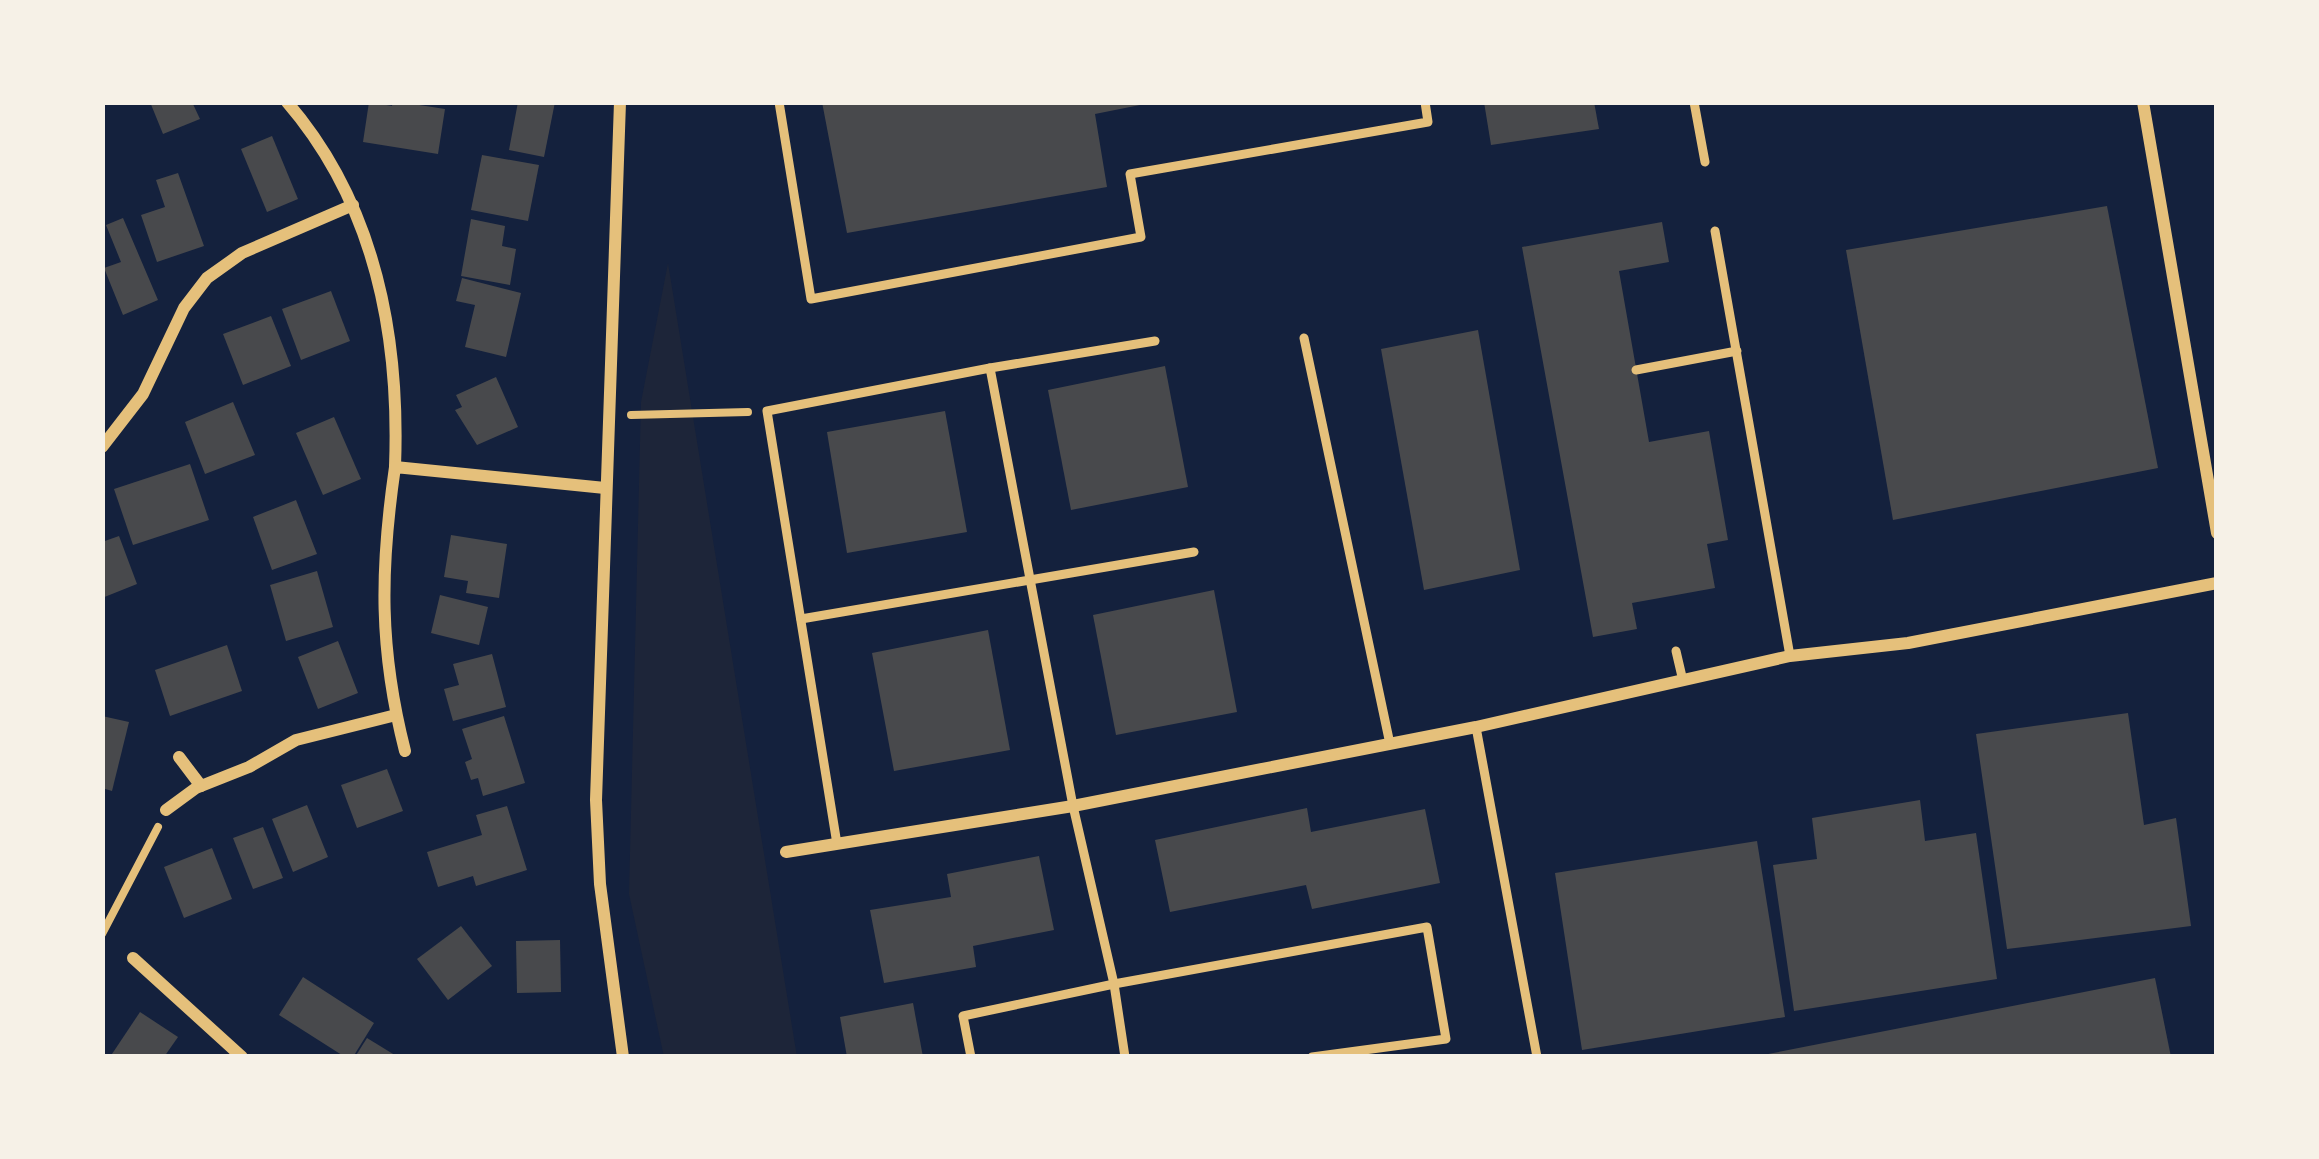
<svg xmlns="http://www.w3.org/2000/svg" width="2319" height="1159" font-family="Mulish,sans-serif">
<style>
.green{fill:#1d2539}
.building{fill:#48494c}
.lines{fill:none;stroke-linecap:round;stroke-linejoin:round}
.path{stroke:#e5c07b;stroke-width:8}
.service{stroke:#e5c07b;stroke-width:9}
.minor{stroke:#e5c07b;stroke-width:12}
</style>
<rect width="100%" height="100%" fill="#14213d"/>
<polygon class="green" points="668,263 797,1057 664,1057 629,894 641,402"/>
<g class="building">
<polygon points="150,102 192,102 200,119 163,134"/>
<polygon points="369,102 392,106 393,102 400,102 445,109 438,154 363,142"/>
<polygon points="518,102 555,102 544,157 509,150"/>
<polygon points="822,102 1145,102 1145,104 1095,114 1107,187 847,233"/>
<polygon points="1484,102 1594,102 1599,129 1491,145"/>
<polygon points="272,136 298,199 267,212 241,149"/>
<polygon points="482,155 539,165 528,221 471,210"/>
<polygon points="178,173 204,246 157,262 141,215 165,207 156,180"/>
<polygon points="2107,206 2158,468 1893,520 1846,250"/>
<polygon points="123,218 158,300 123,315 104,268 121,262 106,225"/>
<polygon points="471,219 505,226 502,246 516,249 510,285 461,276"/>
<polygon points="1662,222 1669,262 1619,271 1649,442 1709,431 1728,540 1707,544 1715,588 1632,603 1637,629 1593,637 1522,247"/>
<polygon points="462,278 521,293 506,357 465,347 475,305 456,301"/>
<polygon points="331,291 350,341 301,360 282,309"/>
<polygon points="271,316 291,366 243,385 223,334"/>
<polygon points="1478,330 1520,570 1424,590 1381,349"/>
<polygon points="1165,366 1188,487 1071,510 1048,390"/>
<polygon points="496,377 518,427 477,445 455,410 462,407 456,395"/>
<polygon points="233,402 255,455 205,474 185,422"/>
<polygon points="945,411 967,532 847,553 827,432"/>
<polygon points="334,417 361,479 323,495 296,433"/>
<polygon points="190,464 209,520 133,545 114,489"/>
<polygon points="296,500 317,554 272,570 253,517"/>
<polygon points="451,535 507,544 499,598 466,593 468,581 444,577"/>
<polygon points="119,536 137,584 102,598 102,542"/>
<polygon points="317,571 333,627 286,641 270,585"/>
<polygon points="1214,590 1237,712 1116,735 1093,615"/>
<polygon points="440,595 488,607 479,645 431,633"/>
<polygon points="988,630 1010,750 894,771 872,653"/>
<polygon points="338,641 358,693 318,709 298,657"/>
<polygon points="227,645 242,691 170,716 155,670"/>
<polygon points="492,654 506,707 453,721 444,689 459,685 453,664"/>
<polygon points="2128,713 2144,825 2176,818 2191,926 2007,949 1976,734"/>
<polygon points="102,716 129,722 112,791 102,788"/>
<polygon points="504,716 525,783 483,796 478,778 471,780 465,762 472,759 462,729"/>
<polygon points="387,769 403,811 357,828 341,785"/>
<polygon points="1920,800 1925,841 1976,833 1997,979 1794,1011 1773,865 1817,859 1812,818"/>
<polygon points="307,805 328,857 293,872 272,819"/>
<polygon points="507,806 527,870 476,886 473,876 438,887 427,852 482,835 476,815"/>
<polygon points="1307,808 1311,832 1425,809 1440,883 1312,909 1306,885 1170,912 1155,840"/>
<polygon points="263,827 283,878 253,889 233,838"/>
<polygon points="1757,841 1785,1017 1582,1050 1555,873"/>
<polygon points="212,848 232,899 184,918 164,867"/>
<polygon points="1039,856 1054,930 973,946 976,967 884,983 870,910 951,897 947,874"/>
<polygon points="461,926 492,966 448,1000 417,959"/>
<polygon points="560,940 561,992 517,993 516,941"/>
<polygon points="303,977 374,1023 353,1057 345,1057 279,1015"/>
<polygon points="2155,978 2171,1057 1763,1057 1763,1055"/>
<polygon points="913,1003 923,1057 847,1057 840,1017"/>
<polygon points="140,1012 178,1037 164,1057 110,1057"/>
<polygon points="367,1038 398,1057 355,1057"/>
</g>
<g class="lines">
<g class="path">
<polyline points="631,415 748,412"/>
<polyline points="102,934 158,827"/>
</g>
<g class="service">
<polyline points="779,102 811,299 1141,237 1130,174 1428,122 1425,102"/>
<polyline points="1694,102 1705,162"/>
<polyline points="1715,231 1790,656"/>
<polyline points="1304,338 1390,744"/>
<polyline points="990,368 1155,341"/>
<polyline points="1636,370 1737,351"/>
<polyline points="801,619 1194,552"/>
<polyline points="1676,651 1683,681"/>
<polyline points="1476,727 1537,1057"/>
<polyline points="837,844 767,411 990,368 1073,806 1114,984 1427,927 1446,1039 1312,1057"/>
<polyline points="971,1057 963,1016 1114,984 1125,1057"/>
</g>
<g class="minor">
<path d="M 287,102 C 375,204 400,335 395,467"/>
<polyline points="620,102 596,800 600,884 623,1057"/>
<polyline points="2143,102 2217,533"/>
<polyline points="102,447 143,394 184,308 207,278 242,253 353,205"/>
<path d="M 405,751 C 379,649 380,570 395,467 L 605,488"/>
<polyline points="179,757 201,786"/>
<polyline points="166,810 196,788 249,767 296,740 396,715"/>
<polyline points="786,852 1073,806 1476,727 1790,656 1908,643 2217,583"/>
<polyline points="133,958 242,1057"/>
</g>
</g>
<rect width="2319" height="1159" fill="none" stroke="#f6f1e7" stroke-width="210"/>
</svg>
